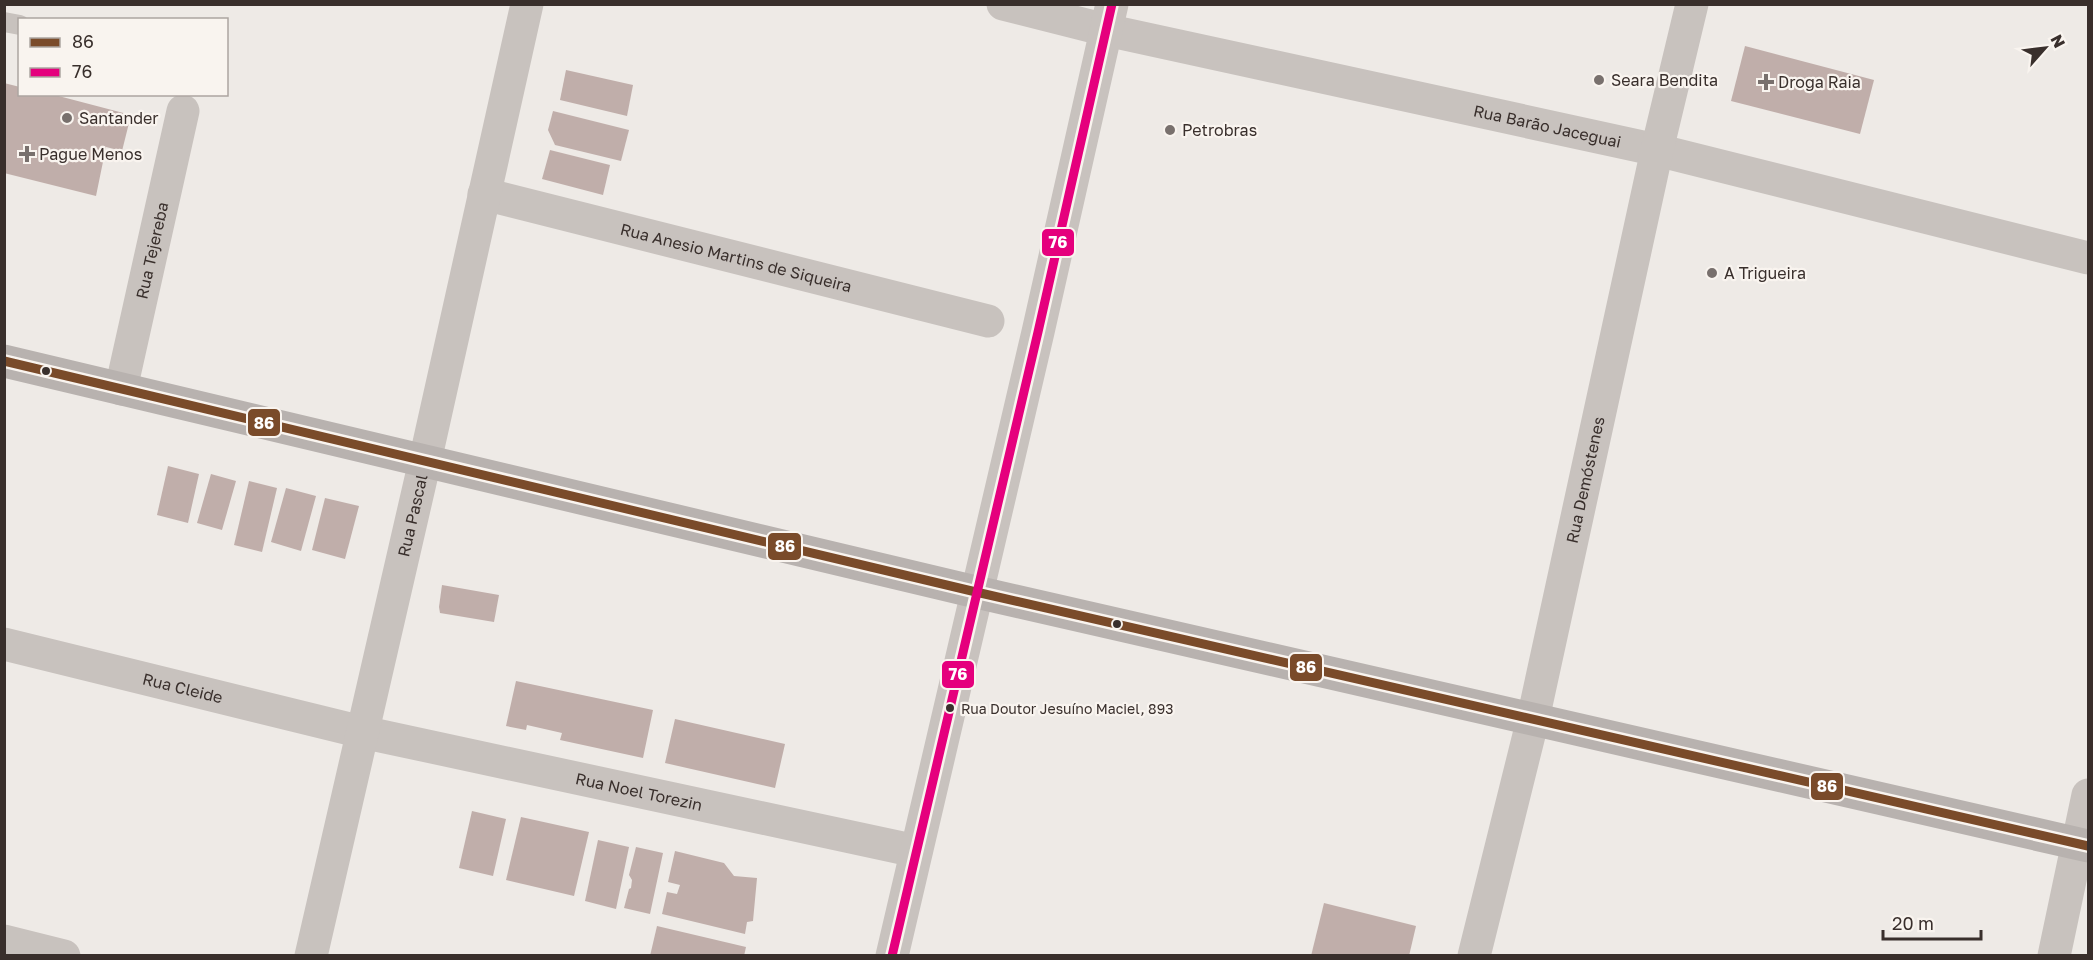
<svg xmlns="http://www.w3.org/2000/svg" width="2093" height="960" font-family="'Golos Text',sans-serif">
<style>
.building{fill:#c0aeaa}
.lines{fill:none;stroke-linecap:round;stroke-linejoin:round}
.service{stroke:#c8c2be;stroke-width:20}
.minor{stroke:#c8c2be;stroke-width:33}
.tertiary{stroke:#c8c2be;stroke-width:33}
.secondary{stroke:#b8b2af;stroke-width:33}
.bus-1-casing{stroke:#f9f4ef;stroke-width:14}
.bus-2-casing{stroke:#f9f4ef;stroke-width:14}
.bus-1{stroke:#7a4b2a;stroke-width:9}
.bus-2{stroke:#e5007d;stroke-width:9}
.poi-dot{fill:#78706d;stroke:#f9f4ef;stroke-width:2}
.bus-dot{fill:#392f2c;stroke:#f9f4ef;stroke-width:2}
.labels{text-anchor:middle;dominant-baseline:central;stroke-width:4.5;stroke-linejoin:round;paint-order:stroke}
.bus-label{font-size:14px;fill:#392f2c;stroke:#f9f4ef;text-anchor:start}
.poi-label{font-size:16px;fill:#392f2c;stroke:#f9f4ef;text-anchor:start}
.street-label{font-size:16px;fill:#392f2c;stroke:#f9f4ef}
.line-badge{stroke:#f9f4ef;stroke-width:2}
.badge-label{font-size:16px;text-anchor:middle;font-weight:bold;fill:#fff}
</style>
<rect width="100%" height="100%" fill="#eeeae6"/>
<g class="building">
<polygon points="1745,46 1874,80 1860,134 1731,101"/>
<polygon points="566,70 633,85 627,116 560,100"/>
<polygon points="4,83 20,87 20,94 51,94 131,115 122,151 106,147 96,196 4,173"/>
<polygon points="553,111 629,130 621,161 555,145 548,130"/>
<polygon points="550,150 610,165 603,195 542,179"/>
<polygon points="168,466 199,474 188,523 157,515"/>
<polygon points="211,474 236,481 222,530 197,523"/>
<polygon points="249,481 277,488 262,552 234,545"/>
<polygon points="286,488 316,496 301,551 271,542"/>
<polygon points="325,498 359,506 345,559 312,550"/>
<polygon points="442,585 499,595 494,622 440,613 439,607"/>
<polygon points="516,681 653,710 643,758 560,740 562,733 527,725 526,730 506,726"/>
<polygon points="675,719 785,744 775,788 665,763"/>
<polygon points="472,811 506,819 493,876 459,868"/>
<polygon points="521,817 589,832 574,896 506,880"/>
<polygon points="598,840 629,847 616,909 585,901"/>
<polygon points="636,847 663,853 650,914 624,908 629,889 631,888 632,880 629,875"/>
<polygon points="675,851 724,863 734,876 757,878 753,921 747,922 745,934 662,914 667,892 677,894 680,885 668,882"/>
<polygon points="1324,903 1416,926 1409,956 1311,956"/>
<polygon points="657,926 746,947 744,956 650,956"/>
</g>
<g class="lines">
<polyline class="service" points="4,22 20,25"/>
<g class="minor">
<path id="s1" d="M 1003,4 L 1106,30 L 1657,150 L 2088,258"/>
<path id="s2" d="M 484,194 L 988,321"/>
<path id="s3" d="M 121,389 L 183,111"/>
<path id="s4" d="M 4,644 L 362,732 L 916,851"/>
<polyline points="4,941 64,956"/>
<path id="s5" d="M 311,956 L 425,461 L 527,4"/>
<path id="s6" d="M 1474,956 L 1533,719 L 1657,150 L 1692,4"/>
<polyline points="2054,956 2088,795"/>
</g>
<polyline class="tertiary" points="892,956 1038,332 1112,4"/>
<polyline class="secondary" points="4,361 976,592 2088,846"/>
<g class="bus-1-casing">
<polyline id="bus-1" points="4,361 976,592 2088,846"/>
</g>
<g class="bus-2-casing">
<polyline id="bus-2" points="892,956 1038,332 1112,4"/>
</g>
<use href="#bus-1" class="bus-1"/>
<use href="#bus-2" class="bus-2"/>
</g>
<g class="poi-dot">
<circle cx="1599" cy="80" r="6"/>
<path d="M1763 73h6v6h6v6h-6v6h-6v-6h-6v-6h6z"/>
<circle cx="67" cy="118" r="6"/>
<circle cx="1170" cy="130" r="6"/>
<path d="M24 145h6v6h6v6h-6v6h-6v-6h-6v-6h6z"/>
<circle cx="1712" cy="273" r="6"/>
</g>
<g class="bus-dot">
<circle cx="46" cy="371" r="5"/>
<circle cx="1117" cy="624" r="5"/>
<circle cx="950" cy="708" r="5"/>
</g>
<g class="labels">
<g class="bus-label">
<text x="961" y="708">Rua Doutor Jesuíno Maciel, 893</text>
</g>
<g class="poi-label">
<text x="1611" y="80">Seara Bendita</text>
<text x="1778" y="82">Droga Raia</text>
<text x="79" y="118">Santander</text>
<text x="1182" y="130">Petrobras</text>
<text x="39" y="154">Pague Menos</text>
<text x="1724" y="273">A Trigueira</text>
</g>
<g class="street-label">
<text stroke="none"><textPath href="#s1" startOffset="558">Rua Barão Jaceguai</textPath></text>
<text stroke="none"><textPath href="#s3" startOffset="142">Rua Tejereba</textPath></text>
<text stroke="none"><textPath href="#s2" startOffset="260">Rua Anesio Martins de Siqueira</textPath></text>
<text stroke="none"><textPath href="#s6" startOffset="489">Rua Demóstenes</textPath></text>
<text stroke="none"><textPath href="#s5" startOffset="452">Rua Pascal</textPath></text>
<text stroke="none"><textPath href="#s4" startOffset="184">Rua Cleide</textPath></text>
<text stroke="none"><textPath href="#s4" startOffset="652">Rua Noel Torezin</textPath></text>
</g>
</g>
<g class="line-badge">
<rect x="1041" y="228" width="34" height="29" rx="6" fill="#e5007d"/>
<rect x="247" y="408" width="34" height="29" rx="6" fill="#7a4b2a"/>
<rect x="767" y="532" width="35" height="29" rx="6" fill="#7a4b2a"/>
<rect x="1289" y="653" width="34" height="29" rx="6" fill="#7a4b2a"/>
<rect x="941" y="660" width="34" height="29" rx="6" fill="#e5007d"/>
<rect x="1810" y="772" width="34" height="29" rx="6" fill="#7a4b2a"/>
</g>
<g class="badge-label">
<text x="1058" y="248">76</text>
<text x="264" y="429">86</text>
<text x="785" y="552">86</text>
<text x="1306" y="673">86</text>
<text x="958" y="680">76</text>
<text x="1827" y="792">86</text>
</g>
<rect width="2093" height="960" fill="none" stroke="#392f2c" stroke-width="12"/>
<rect x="18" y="18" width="210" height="78" fill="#f9f4ef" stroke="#aca5a1" stroke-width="1.5"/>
<rect x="30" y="38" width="30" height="9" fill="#7a4b2a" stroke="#aca5a1" stroke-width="1.5"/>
<text x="72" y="48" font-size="18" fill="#392f2c">86</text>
<rect x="30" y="68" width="30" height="9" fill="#e5007d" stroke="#aca5a1" stroke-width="1.5"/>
<text x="72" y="78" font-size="18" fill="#392f2c">76</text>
<g transform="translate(2045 48) rotate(62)" stroke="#f9f4ef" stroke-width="4.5" paint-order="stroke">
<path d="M0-4.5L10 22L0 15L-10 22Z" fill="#392f2c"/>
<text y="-9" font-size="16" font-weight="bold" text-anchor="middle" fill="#392f2c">N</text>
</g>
<path d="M1883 930v9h98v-9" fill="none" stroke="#392f2c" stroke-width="3"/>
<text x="1892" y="930" font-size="18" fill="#392f2c" stroke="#f9f4ef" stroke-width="4.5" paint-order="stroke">20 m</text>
</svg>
